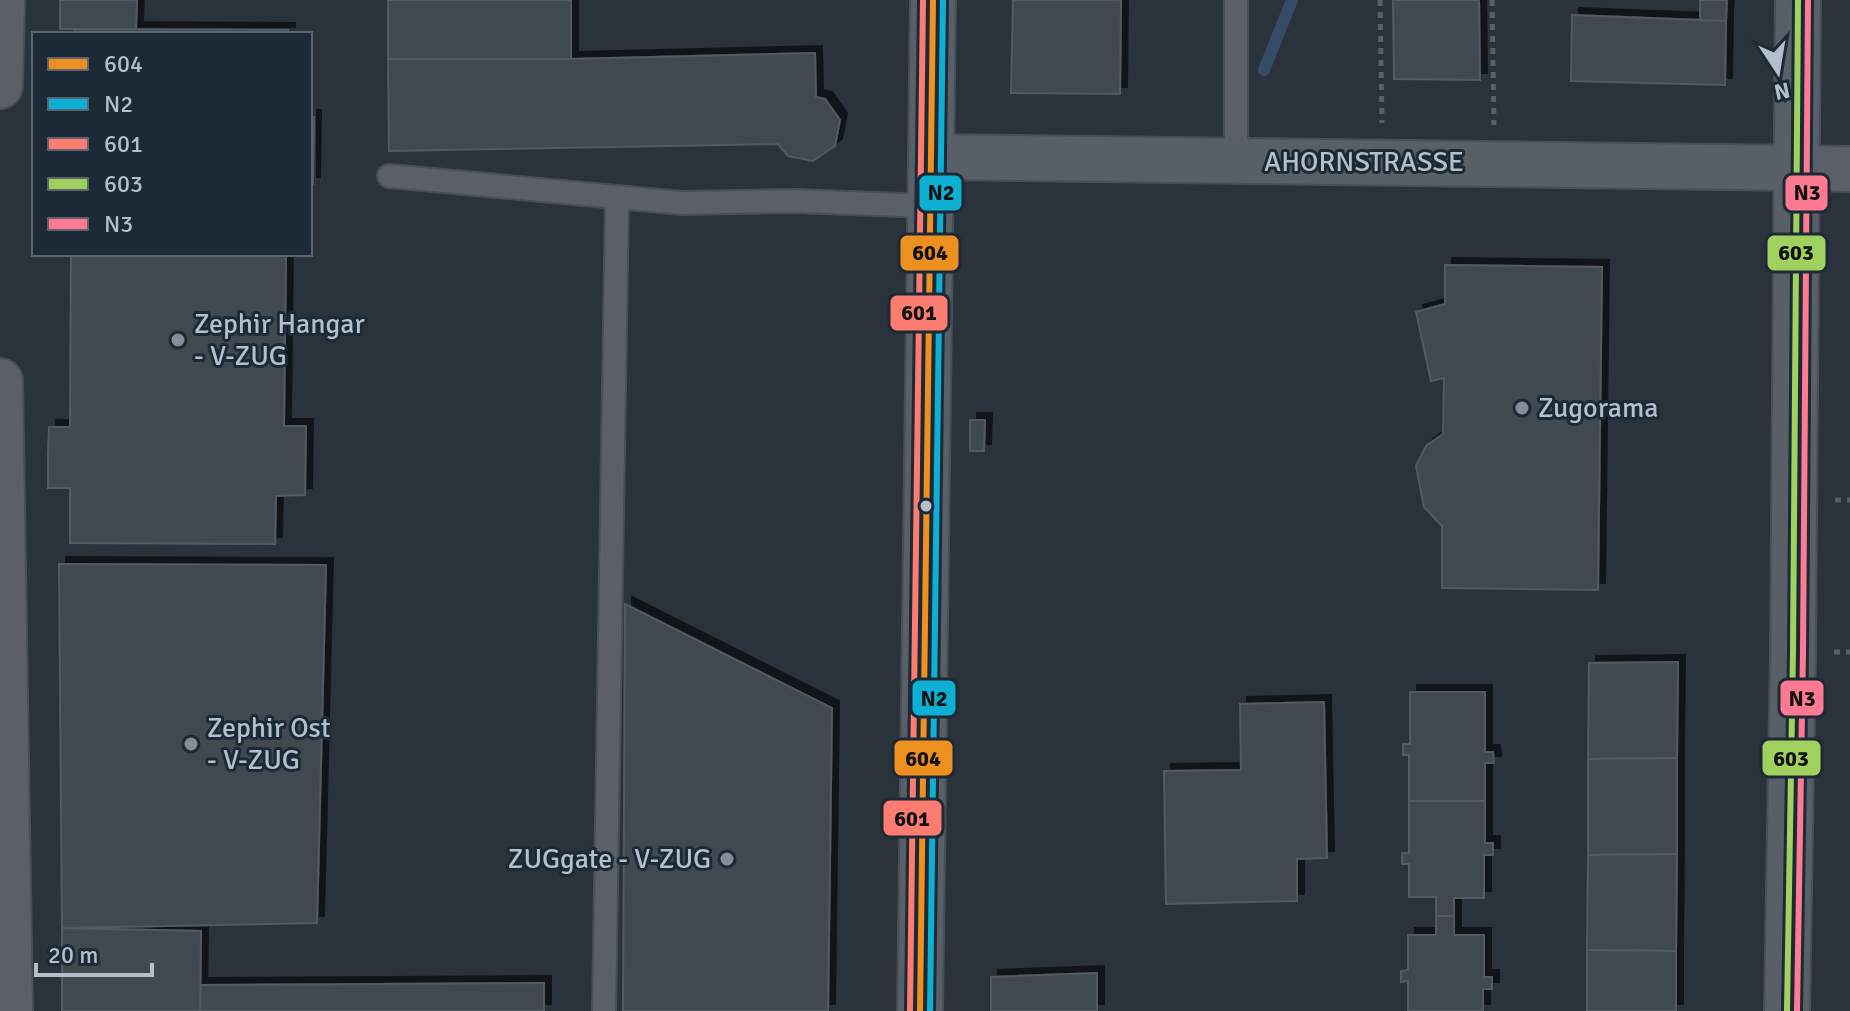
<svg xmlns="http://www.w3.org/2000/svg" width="1850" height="1011" font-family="Signika,sans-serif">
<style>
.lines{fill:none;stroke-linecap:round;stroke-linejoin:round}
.stream{stroke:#344c66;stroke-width:12}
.building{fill:#414850;stroke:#525a62;stroke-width:2;filter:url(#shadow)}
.lane-casing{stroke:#484e55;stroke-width:26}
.street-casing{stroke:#484e55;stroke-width:48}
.secondary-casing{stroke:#484e55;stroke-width:48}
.path{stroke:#586066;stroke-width:5;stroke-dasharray:6 6;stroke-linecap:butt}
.lane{stroke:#5b6068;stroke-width:22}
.street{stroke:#5b6068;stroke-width:44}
.secondary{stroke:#595f67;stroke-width:44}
.bus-1-casing{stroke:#1c2937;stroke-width:12}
.bus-2-casing{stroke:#1c2937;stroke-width:12}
.bus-3-casing{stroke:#1c2937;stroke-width:12}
.bus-4-casing{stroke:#1c2937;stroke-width:12}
.bus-5-casing{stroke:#1c2937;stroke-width:12}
.bus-1{stroke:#ee901f;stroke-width:6}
.bus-2{stroke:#0dafd3;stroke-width:6}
.bus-3{stroke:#fc7c70;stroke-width:6}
.bus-4{stroke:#a0d15f;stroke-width:6}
.bus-5{stroke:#fe7a93;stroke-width:6}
.poi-dot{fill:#848e99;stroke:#1c2937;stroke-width:3}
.bus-dot{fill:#b4bfcc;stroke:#1c2937;stroke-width:3}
.labels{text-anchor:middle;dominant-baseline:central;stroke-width:6;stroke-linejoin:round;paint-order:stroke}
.street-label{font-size:28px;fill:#b4bfcc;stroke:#1c2937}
.poi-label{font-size:28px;fill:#b4bfcc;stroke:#1c2937;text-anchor:start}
.line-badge{stroke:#1c2937;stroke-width:3}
.pale-badge-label{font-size:22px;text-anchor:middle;font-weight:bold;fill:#111}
</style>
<defs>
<filter id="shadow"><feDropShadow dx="7" dy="-7" stdDeviation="0" flood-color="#0009"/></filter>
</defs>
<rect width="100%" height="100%" fill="#2a323b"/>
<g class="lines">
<polyline class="stream" points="1264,70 1292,0"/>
</g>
<g class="building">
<polygon points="60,0 137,0 136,29 60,29"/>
<rect x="388" y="0" width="183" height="59"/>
<polygon points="1013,0 1121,0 1120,94 1011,93"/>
<polygon points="1393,0 1479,0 1480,80 1394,79"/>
<polygon points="1700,0 1727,0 1726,21 1700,20"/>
<polygon points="1572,15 1726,21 1725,85 1571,81"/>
<polygon points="75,29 288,30 288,34 75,34"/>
<polygon points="815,53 816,97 825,99 840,120 835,146 813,161 788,156 778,144 389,151 388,59 571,59"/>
<polygon points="310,117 314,117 313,184 310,184"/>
<polygon points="71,254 286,254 284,426 306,426 305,495 276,496 275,544 70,543 70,488 48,488 48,454 49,427 70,427"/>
<polygon points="1445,265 1602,267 1598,590 1442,588 1442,526 1424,507 1416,466 1426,446 1443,434 1444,378 1431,381 1416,312 1445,304"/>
<polygon points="970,420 985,420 984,451 970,451"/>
<polygon points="59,564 326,565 317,923 62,928"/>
<polygon points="625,604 832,708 828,1011 623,1011"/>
<polygon points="1678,662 1677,758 1588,759 1589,663"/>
<polygon points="1410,692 1485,692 1485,752 1493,752 1494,763 1485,763 1485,801 1409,801 1409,755 1403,755 1403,744 1410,744"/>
<polygon points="1324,702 1327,858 1297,859 1297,901 1166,904 1164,771 1241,770 1240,704"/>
<polygon points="1677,758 1677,854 1588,855 1588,759"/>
<polygon points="1409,801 1485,801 1485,843 1493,843 1493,855 1484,855 1484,898 1454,898 1454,916 1436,916 1436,897 1409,897 1409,864 1402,864 1402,853 1409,853"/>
<polygon points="1677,854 1676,951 1587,950 1588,855"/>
<polygon points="1436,916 1454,916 1454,935 1484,935 1484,977 1492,977 1492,989 1483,989 1483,1011 1408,1011 1408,981 1401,982 1401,971 1408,970 1408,935 1436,935"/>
<polygon points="62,928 201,931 200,1011 62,1011"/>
<polygon points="1587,950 1676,951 1676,1011 1587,1011"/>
<polygon points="1097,973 1097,1011 991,1011 991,977"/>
<polygon points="544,983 544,1011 200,1011 201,985"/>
</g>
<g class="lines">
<g class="lane-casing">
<g id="lane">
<polyline points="1236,0 1236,162"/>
<polyline points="389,176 682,203 796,201 930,206"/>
<polyline points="604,1011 617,199"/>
</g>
</g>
<g class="street-casing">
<g id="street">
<polyline points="0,86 2,0"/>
<polyline points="1796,168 1850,169"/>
<polyline points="0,381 10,1011"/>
</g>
</g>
<g class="secondary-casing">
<g id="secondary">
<polyline points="931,157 1796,168"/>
<polyline points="920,1011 933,0"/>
<polyline points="1787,1011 1793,652 1798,0"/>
</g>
</g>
<g class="path">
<polyline points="1380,0 1382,123"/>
<polyline points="1492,0 1494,125"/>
<polyline points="1835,500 1850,500"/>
<polyline points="1834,652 1850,652"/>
</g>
<use href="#lane" class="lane"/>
<use href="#street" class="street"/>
<use href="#secondary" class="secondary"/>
<g class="bus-1-casing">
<polyline id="bus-1" points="920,1011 933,0"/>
</g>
<g class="bus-2-casing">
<polyline id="bus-2" points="930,1011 943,0"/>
</g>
<g class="bus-3-casing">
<polyline id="bus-3" points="910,1011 923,0"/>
</g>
<g class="bus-4-casing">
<polyline id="bus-4" points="1787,1011 1793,652 1798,0"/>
</g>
<g class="bus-5-casing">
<polyline id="bus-5" points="1797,1011 1803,652 1808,0"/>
</g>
<use href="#bus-1" class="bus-1"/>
<use href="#bus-2" class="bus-2"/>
<use href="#bus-3" class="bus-3"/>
<use href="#bus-4" class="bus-4"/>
<use href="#bus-5" class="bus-5"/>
</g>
<g class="poi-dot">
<circle cx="178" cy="340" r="8"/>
<circle cx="1522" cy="408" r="8"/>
<circle cx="191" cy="744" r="8"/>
<circle cx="727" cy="859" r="8"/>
</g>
<circle class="bus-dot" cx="926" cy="506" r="7"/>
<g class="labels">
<g class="street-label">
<text x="1364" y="162">AHORNSTRASSE</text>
</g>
<g class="poi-label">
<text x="194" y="324">Zephir Hangar<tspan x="194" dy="32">- V-ZUG</tspan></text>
<text x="1538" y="408">Zugorama</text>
<text x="207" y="728">Zephir Ost<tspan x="207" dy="32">- V-ZUG</tspan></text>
<text x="711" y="859" text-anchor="end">ZUGgate - V-ZUG</text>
</g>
</g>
<g class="line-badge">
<rect x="918" y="174" width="45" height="38" rx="8" fill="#0dafd3"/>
<rect x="1784" y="174" width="45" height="38" rx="8" fill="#fe7a93"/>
<rect x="899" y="234" width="61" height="38" rx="8" fill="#ee901f"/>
<rect x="1766" y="234" width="61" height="38" rx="8" fill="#a0d15f"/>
<rect x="889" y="294" width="60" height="38" rx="8" fill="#fc7c70"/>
<rect x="911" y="679" width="46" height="38" rx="8" fill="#0dafd3"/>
<rect x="1779" y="679" width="46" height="38" rx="8" fill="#fe7a93"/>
<rect x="893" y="739" width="61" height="38" rx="8" fill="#ee901f"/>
<rect x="1761" y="739" width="61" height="38" rx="8" fill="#a0d15f"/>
<rect x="882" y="799" width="61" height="38" rx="8" fill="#fc7c70"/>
</g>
<g class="pale-badge-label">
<text x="941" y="200">N2</text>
<text x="1807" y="200">N3</text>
<text x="930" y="260">604</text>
<text x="1796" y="260">603</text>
<text x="919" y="320">601</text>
<text x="934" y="706">N2</text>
<text x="1802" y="706">N3</text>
<text x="923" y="766">604</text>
<text x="1791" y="766">603</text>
<text x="912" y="826">601</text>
</g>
<rect x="32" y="32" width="280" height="224" fill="#1c2937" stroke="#596573" stroke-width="2"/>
<rect x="48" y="58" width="40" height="12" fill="#ee901f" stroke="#596573" stroke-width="2"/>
<text x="104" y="72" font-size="24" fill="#b4bfcc">604</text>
<rect x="48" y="98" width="40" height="12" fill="#0dafd3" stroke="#596573" stroke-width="2"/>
<text x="104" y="112" font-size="24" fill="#b4bfcc">N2</text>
<rect x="48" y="138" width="40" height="12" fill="#fc7c70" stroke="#596573" stroke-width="2"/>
<text x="104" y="152" font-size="24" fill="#b4bfcc">601</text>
<rect x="48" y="178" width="40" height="12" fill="#a0d15f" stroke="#596573" stroke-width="2"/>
<text x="104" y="192" font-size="24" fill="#b4bfcc">603</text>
<rect x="48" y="218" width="40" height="12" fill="#fe7a93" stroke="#596573" stroke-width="2"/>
<text x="104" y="232" font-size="24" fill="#b4bfcc">N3</text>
<g transform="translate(1778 72) rotate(168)" stroke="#1c2937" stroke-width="6" paint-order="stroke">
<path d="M0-6L14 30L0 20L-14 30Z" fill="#b4bfcc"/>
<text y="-12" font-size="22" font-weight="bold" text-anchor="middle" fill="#b4bfcc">N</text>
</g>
<path d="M36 963v12h116v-12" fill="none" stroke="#b4bfcc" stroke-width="4"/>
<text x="48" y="963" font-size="24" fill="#b4bfcc" stroke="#1c2937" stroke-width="6" paint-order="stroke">20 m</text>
</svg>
